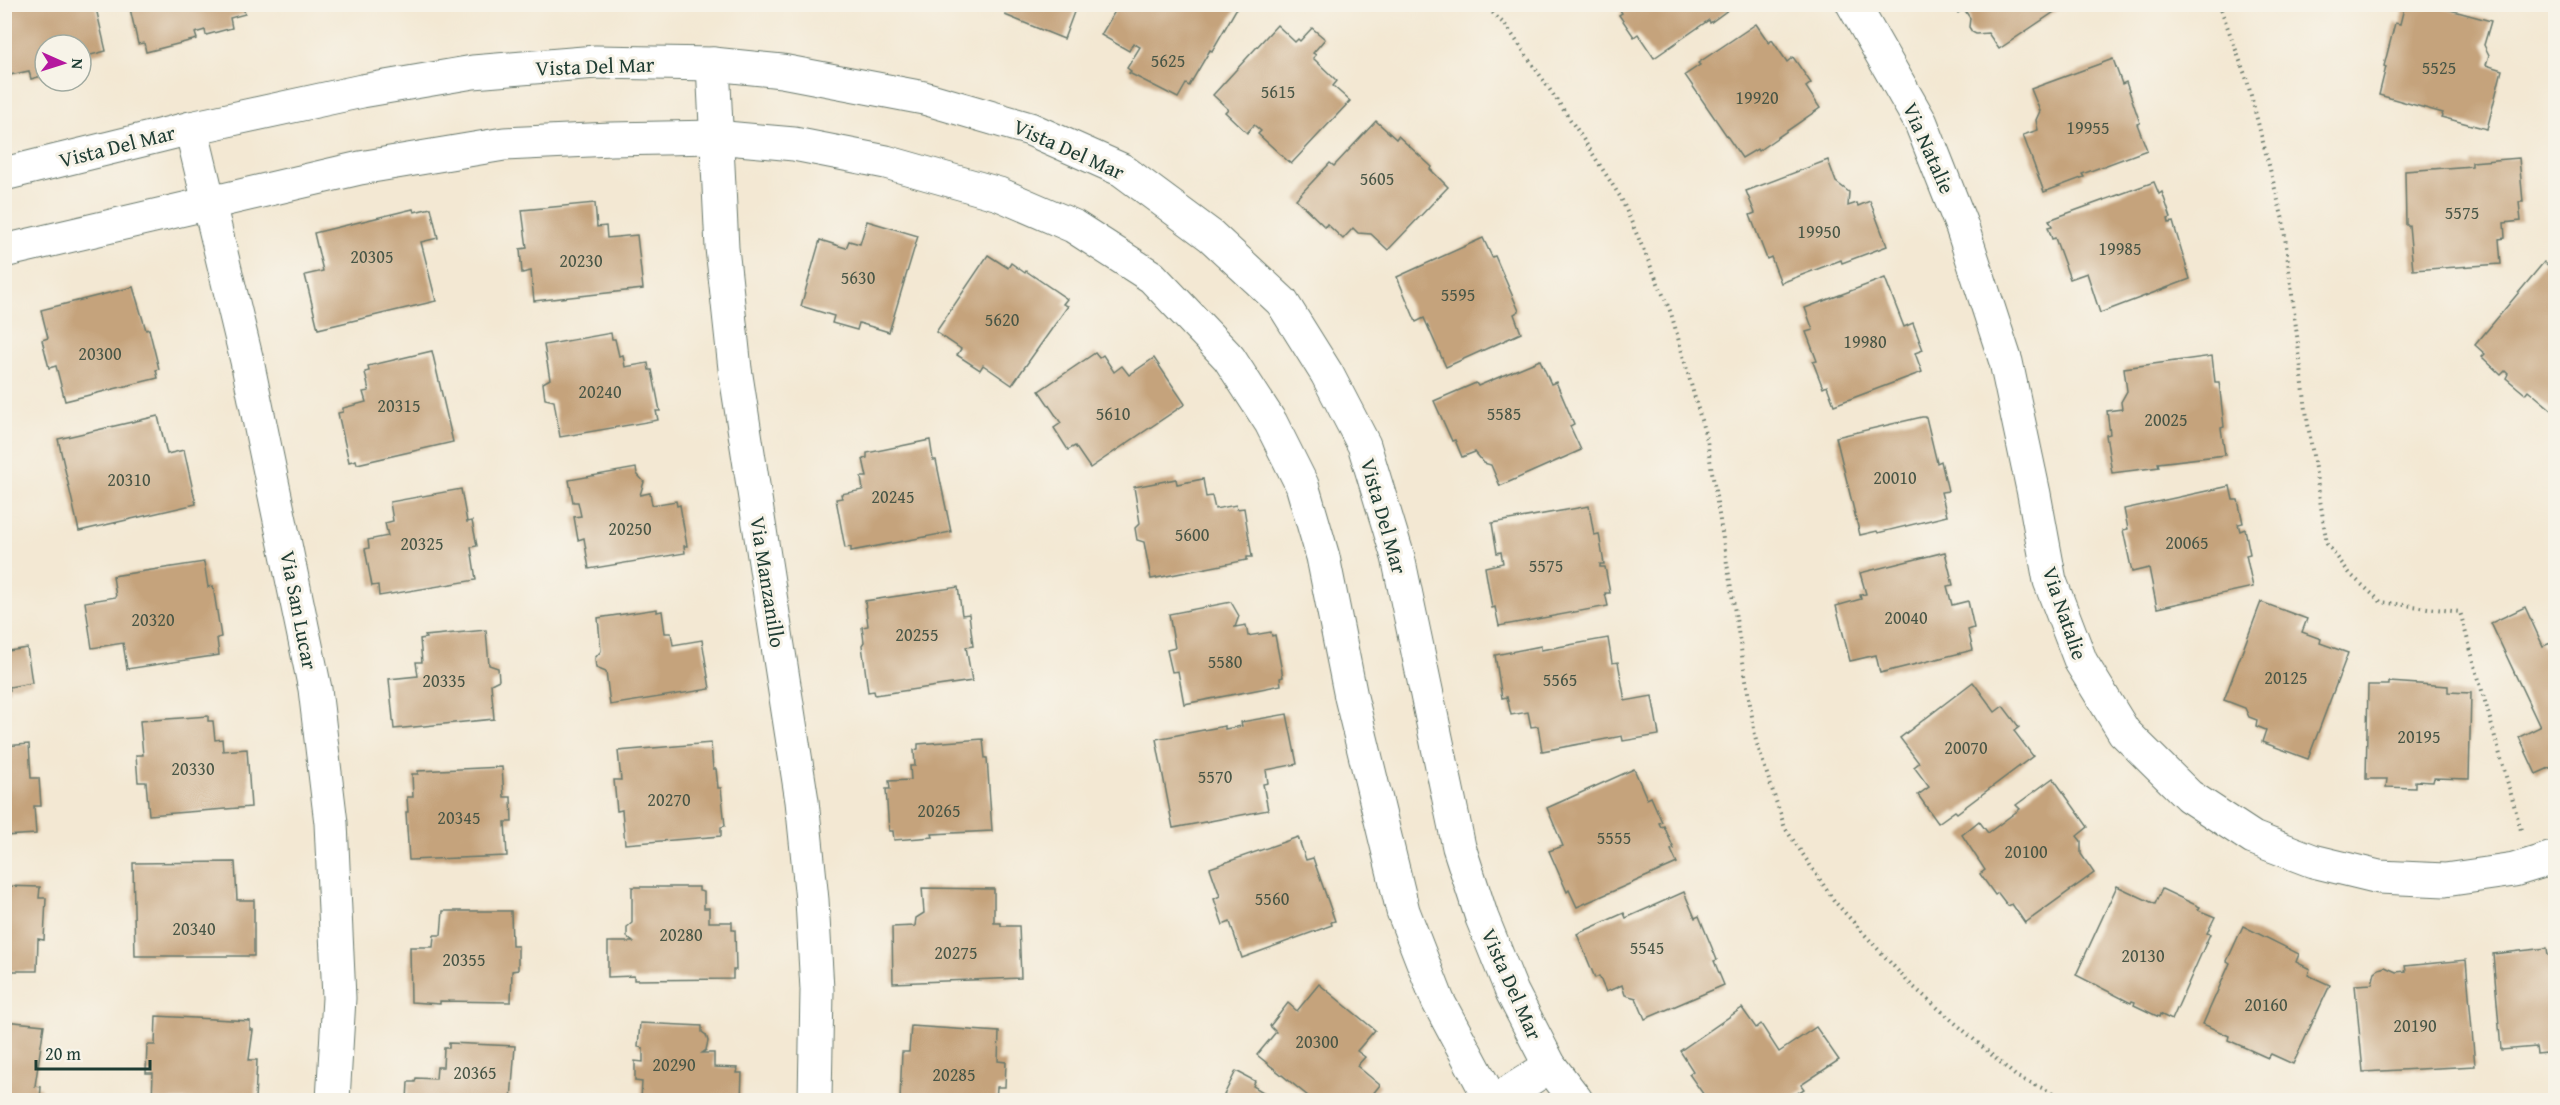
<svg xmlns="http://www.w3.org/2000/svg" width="2560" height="1105" font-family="'Gentium Book Plus',serif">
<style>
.building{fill:#c5a37b}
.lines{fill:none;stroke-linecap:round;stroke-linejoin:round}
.minor-casing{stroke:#69796c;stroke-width:35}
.path{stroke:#69796c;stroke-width:4;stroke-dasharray:1.5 4.5;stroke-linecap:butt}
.minor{stroke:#fff;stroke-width:33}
.labels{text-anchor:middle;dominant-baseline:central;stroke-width:6;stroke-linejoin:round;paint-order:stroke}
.number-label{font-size:18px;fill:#485646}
.street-label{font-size:21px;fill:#1f3d34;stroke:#f7f3e8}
</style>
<rect width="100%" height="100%" fill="#f7f3e8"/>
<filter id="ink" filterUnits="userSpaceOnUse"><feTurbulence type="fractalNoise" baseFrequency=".0167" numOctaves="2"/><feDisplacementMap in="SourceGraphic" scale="12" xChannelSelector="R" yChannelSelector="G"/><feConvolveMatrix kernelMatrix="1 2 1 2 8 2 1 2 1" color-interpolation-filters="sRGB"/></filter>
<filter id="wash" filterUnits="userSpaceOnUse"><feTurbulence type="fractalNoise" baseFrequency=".008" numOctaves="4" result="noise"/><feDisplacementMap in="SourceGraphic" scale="24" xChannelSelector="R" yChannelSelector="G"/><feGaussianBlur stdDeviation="1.35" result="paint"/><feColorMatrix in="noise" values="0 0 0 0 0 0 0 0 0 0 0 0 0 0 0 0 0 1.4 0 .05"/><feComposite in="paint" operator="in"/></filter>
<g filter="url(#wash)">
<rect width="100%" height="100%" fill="#f3e8d3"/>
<g id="blocks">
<g class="building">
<polygon points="5,4 95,4 106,51 83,57 84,61 81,62 81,45 45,45 45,75 31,79 29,71 5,76"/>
<polygon points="129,4 242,4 245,14 230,18 232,28 206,35 205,30 195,33 197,39 146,52 144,43 138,44"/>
<polygon points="921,4 943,4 941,10"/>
<polygon points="1009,4 1077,4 1064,39 1005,15"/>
<polygon points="1119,4 1235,4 1238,6 1212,51 1210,50 1189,86 1186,84 1178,98 1129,73 1131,71 1127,68 1140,47 1133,43 1129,51 1101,35"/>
<polygon points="1616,4 1736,4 1710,23 1709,20 1654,58 1638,34 1634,37 1619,15 1622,13"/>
<polygon points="1953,4 2066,4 1999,49 1988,33 1976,34 1972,32 1969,27 1970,18 1964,9 1958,13"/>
<polygon points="2405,4 2428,4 2491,21 2484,45 2489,55 2486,65 2502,70 2487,129 2441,117 2443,113 2379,95 2386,67 2384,66 2395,23 2400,24"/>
<polygon points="1756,24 1769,43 1772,40 1787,62 1793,57 1811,83 1806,87 1820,108 1758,151 1757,149 1742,158 1685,75 1700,65 1698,63"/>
<polygon points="1277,25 1295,42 1298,39 1300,41 1312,28 1325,39 1313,53 1316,55 1313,58 1337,81 1333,86 1350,101 1291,164 1258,134 1261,131 1254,125 1247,133 1225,112 1228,109 1213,95"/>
<polygon points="2113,59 2122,84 2126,82 2140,123 2137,124 2147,150 2082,174 2084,177 2044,192 2023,135 2038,130 2036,120 2040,111 2031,89"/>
<polygon points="1376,121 1396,139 1398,136 1432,167 1430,169 1448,187 1388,250 1371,234 1358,233 1353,228 1343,239 1327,224 1325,227 1296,199 1330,163 1334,166"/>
<polygon points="2519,158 2523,202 2519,202 2521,221 2504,223 2505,238 2499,239 2501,264 2413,270 2409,225 2406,225 2405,171 2472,166 2472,162"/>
<polygon points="1828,160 1836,182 1849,192 1848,206 1857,203 1858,206 1870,201 1887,246 1842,263 1841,260 1781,283 1771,257 1767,259 1750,215 1755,213 1746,191"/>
<polygon points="2154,182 2159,194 2162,192 2171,218 2168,219 2169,223 2173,222 2190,279 2100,313 2087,273 2070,279 2055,238 2052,239 2048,227 2052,226 2049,220"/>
<polygon points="595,203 597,227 606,226 607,238 637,235 643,289 534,301 531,271 522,273 520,249 527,248 522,210"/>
<polygon points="431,208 438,238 421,242 436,301 318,329 305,275 323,271 314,233 413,209 414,212"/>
<polygon points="867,221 918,236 889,332 859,323 857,330 832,323 834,316 801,306 820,240 846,248 849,241 860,244"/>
<polygon points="1483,238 1492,257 1495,256 1519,311 1514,314 1521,333 1446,367 1424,318 1416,322 1397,277"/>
<polygon points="988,255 1008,268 1011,263 1025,273 1026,271 1067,299 1063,304 1068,306 1012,385 983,365 980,370 957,355 961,349 936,332"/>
<polygon points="2544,262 2556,272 2556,409 2553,411 2528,390 2525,394 2506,378 2508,374 2505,371 2501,375 2482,357 2485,354 2475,345"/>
<polygon points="1885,278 1904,327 1913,323 1923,350 1915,353 1922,372 1834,405 1827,386 1823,388 1813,362 1817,361 1806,332 1813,330 1805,308"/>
<polygon points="133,287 146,330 149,329 159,369 156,370 158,378 65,401 56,366 49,368 42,340 48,338 41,310"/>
<polygon points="611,333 612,339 615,339 619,356 623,355 625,367 648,363 649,370 652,370 660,411 656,411 658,420 560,437 554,401 545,399 543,383 550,379 544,345"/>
<polygon points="432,351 453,442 357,464 356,460 349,462 338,413 343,412 343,408 366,402 363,392 369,391 365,372 369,371 368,366"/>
<polygon points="1095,353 1099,358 1103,355 1114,372 1122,366 1129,375 1154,358 1185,404 1090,468 1075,446 1068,450 1054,428 1061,423 1039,391"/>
<polygon points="2212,356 2215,382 2219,382 2224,427 2221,428 2225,455 2158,463 2159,467 2112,473 2106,435 2110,434 2107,411 2122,409 2121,402 2127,391 2124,368"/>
<polygon points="1540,360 1551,384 1556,382 1574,424 1570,426 1581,450 1500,486 1491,465 1484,463 1475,452 1462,457 1455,440 1452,441 1434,401 1476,383 1478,386"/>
<polygon points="158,416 167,454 184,450 196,504 79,531 58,439"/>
<polygon points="1922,417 1926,417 1937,463 1941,461 1948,491 1941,492 1947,516 1878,533 1877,531 1860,535 1836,437"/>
<polygon points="930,440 933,460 936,460 951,532 851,551 851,547 845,548 836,499 842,498 841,494 863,490 861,477 867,477 863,459 867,458 867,453"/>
<polygon points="636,468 637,474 644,482 640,495 650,493 652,505 676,501 677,506 680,505 687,546 684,546 685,553 589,569 584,538 578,540 574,517 581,516 578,502 573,502 569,480"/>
<polygon points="1176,479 1177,484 1203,479 1206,497 1212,496 1215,509 1236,505 1237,509 1244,508 1252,557 1247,557 1247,560 1151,579 1144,542 1137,540 1135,528 1140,523 1134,487"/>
<polygon points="2230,486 2233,500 2238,500 2243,523 2238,524 2240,531 2245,529 2250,554 2246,555 2253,587 2157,608 2149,568 2132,572 2123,530 2128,529 2124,509"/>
<polygon points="461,489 467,522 472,521 477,546 471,547 476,580 379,596 378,585 372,586 365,549 369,548 368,540 388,536 385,523 393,521 390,502"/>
<polygon points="1589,506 1594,535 1599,534 1604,564 1600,564 1600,567 1605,567 1610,593 1605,593 1608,606 1499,626 1495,607 1492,608 1485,567 1503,563 1501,552 1497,553 1492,523"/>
<polygon points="1945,552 1953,585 1947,586 1952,605 1968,601 1974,628 1968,630 1973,650 1880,673 1876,655 1850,661 1836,606 1861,599 1860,595 1866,594 1860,573"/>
<polygon points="204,562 208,587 213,586 221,637 217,638 219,655 127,669 123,643 92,648 85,602 116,597 113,576"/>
<polygon points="958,587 962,615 969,614 973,646 966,647 972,681 875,695 874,691 868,692 862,645 864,642 862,627 868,626 865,601"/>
<polygon points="1231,602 1239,616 1235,627 1246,625 1248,636 1271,632 1272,636 1275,635 1283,677 1280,678 1281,685 1184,704 1178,671 1172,672 1167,650 1175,648 1169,614"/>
<polygon points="2261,602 2307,619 2302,632 2321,639 2320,643 2348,653 2308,759 2262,742 2266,730 2256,726 2257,720 2249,717 2245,708 2224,700"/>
<polygon points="2525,607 2543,646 2556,641 2556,765 2536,774 2519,737 2540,727 2491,623"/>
<polygon points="657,609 657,612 662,611 665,633 671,633 673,645 702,640 710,689 610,705 606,672 596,668 595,658 601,651 598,618"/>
<polygon points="486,630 489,665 498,668 499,680 491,684 494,719 394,729 389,679 418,676 416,662 422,662 420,639 426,638 425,636"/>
<polygon points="4,631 9,651 27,648 32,683 9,687 10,690 4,691"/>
<polygon points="1608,638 1612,663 1618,662 1625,701 1652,696 1659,735 1623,741 1622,736 1542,751 1538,726 1531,727 1528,712 1511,715 1507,697 1502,698 1495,655 1541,646 1541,650"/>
<polygon points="1973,682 1995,712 2003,706 2019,727 2014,731 2033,756 1957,813 1955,811 1938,823 1918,795 1929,787 1914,767 1919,763 1900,738"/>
<polygon points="2389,682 2448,686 2448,692 2471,693 2469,779 2434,778 2433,782 2415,781 2415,788 2386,787 2387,779 2366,779 2368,685 2389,685"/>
<polygon points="1287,714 1297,764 1266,770 1268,783 1263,784 1268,810 1173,828 1156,739 1225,726 1225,729 1242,726 1241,722"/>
<polygon points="208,716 208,721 213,721 215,740 222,739 223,751 247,749 251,807 149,815 146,782 138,782 136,755 143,755 140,721"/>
<polygon points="983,739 985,758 987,758 992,831 932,834 933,837 894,840 893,831 889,831 886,789 890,789 889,781 911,780 910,766 915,766 914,750 918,749 918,744"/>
<polygon points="711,743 713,769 716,769 718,788 721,788 725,826 721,827 721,836 625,844 622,810 617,811 614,780 621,780 618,751"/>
<polygon points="29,744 31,778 39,778 41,806 34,806 36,834 4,836 4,746"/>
<polygon points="502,767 504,797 511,797 512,822 505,822 507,856 409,860 406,812 408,812 407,797 413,797 412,774 418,774 418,771"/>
<polygon points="1634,769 1647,799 1651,797 1662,822 1659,823 1661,827 1664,826 1674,849 1671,850 1677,863 1577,907 1569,890 1567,892 1549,851 1563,846 1547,808"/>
<polygon points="2053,778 2088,827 2077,836 2081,841 2081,854 2094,873 2025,923 2012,904 2008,906 1998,893 1995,895 1980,874 1985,870 1962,835 1979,821 1988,833 2020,809 2016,805"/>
<polygon points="1298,837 1306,860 1313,858 1335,921 1331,922 1332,925 1242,958 1230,922 1223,925 1214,899 1220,896 1210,868"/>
<polygon points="235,862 237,900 254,900 254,956 135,956 133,863"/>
<polygon points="4,886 40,887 39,898 46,898 44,940 38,939 37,971 10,971 9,982 4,982"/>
<polygon points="2117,886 2155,904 2162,889 2200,907 2198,910 2215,917 2207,933 2210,934 2172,1020 2160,1014 2159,1017 2134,1005 2135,1002 2132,1001 2131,1003 2076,975"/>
<polygon points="632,887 699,887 699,891 704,892 704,908 709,908 709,922 732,922 732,930 735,930 736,970 733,970 733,979 634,980 634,976 608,977 608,942 633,942 627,937 627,927 632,923"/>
<polygon points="922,888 994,889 994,923 1001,923 1001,926 1019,926 1021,978 893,983 892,927 915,926 916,918 924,913"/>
<polygon points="1684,892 1695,918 1699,916 1717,960 1714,961 1724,985 1645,1019 1636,998 1625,995 1622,985 1606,992 1599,976 1595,978 1577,934 1624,913 1626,918"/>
<polygon points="443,911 511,911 512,946 518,946 518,970 512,971 511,1002 440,1001 440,1004 411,1002 410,947 433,947 434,935 441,935"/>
<polygon points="2243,926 2299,954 2296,962 2310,969 2308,975 2330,985 2293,1064 2271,1054 2268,1058 2228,1040 2229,1036 2203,1024 2230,963 2227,961"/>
<polygon points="2547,948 2548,955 2556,955 2556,1052 2537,1054 2536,1047 2501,1050 2493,954"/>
<polygon points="2466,960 2475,1066 2363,1072 2355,985 2372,984 2375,972 2379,969 2385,967 2396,972 2406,971 2405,966"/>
<polygon points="1319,984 1375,1030 1357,1051 1365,1057 1357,1066 1380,1085 1368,1100 1313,1100 1257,1055 1276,1032 1270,1026 1288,1003 1297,1011"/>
<polygon points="1742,1008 1756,1028 1761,1024 1779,1052 1816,1027 1839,1060 1801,1085 1804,1089 1787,1100 1702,1100 1706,1098 1689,1074 1693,1071 1680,1051"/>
<polygon points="156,1016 250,1021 250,1030 253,1030 249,1060 257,1060 255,1100 152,1100 153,1073 146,1073 147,1045 155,1045"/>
<polygon points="4,1021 44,1025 35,1086 41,1087 40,1100 4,1100"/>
<polygon points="640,1023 702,1026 702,1032 706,1035 708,1041 706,1050 702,1053 714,1053 714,1067 738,1068 737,1073 742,1073 741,1100 641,1100 642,1082 635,1081 635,1061 643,1062 643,1048 638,1047"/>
<polygon points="911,1026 999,1032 998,1061 1006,1062 1005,1087 997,1087 996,1100 900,1100 902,1052 909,1052"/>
<polygon points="449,1043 515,1046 511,1100 407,1100 408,1082 415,1082 416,1078 436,1079 437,1067 443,1067 444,1048 449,1048"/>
<polygon points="1236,1071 1255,1081 1253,1086 1276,1100 1226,1100 1227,1097 1224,1095"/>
</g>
</g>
</g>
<g filter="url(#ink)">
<use href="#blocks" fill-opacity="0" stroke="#69796c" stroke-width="1.5"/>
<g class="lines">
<g class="minor-casing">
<g id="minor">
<polyline points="1853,4 1921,123 1962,227 2006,362 2034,494 2050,581 2081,662 2124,732 2189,796 2253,838 2313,861 2379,877 2445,880 2514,870 2556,857"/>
<polyline points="713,64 722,248 735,369 802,801 812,900 817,990 815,1100"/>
<polyline points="191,128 247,361 315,689 331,823 339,998 333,1100"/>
<polyline points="4,174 191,128 362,91 473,72 596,62 713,64 782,71 924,98 1030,129 1122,170 1211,236 1282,302 1327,374 1364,445 1398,557 1459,847 1482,918 1512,992 1550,1066 1576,1100"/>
<polyline points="4,251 360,168 504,144 611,139 715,137 794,144 886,162 999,194 1073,226 1152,277 1229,358 1271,423 1302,485 1323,557 1351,697 1403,911 1438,1001 1491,1100"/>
<polyline points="1497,1100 1550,1066"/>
</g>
</g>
<g class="path">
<polyline points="1484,4 1507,27 1578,131 1621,198 1671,313 1707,441 1756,741 1785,828 1835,902 1908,982 2017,1077 2069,1100"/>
<polyline points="2219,4 2247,80 2283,220 2307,418 2327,544 2351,575 2381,602 2460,612 2521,830"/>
</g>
<use href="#minor" class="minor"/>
</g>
</g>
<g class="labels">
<g class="number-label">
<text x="1168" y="60">5625</text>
<text x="2439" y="67">5525</text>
<text x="1278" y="91">5615</text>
<text x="1757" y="97">19920</text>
<text x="2088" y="127">19955</text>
<text x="1377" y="178">5605</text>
<text x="2462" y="212">5575</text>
<text x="1819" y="231">19950</text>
<text x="2120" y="248">19985</text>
<text x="372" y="256">20305</text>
<text x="581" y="260">20230</text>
<text x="858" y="277">5630</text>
<text x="1458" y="294">5595</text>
<text x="1002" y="319">5620</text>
<text x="1865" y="341">19980</text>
<text x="100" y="353">20300</text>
<text x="600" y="391">20240</text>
<text x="399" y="405">20315</text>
<text x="1113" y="413">5610</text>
<text x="1504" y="413">5585</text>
<text x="2166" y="419">20025</text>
<text x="1895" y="477">20010</text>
<text x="129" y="479">20310</text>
<text x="893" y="496">20245</text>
<text x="630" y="528">20250</text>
<text x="1192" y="534">5600</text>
<text x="2187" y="542">20065</text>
<text x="422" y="543">20325</text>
<text x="1546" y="565">5575</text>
<text x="1906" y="617">20040</text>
<text x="153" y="619">20320</text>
<text x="917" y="634">20255</text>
<text x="1225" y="661">5580</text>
<text x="2286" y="677">20125</text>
<text x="1560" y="679">5565</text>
<text x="444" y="680">20335</text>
<text x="2419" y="736">20195</text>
<text x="1966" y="747">20070</text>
<text x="193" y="768">20330</text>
<text x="1215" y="776">5570</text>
<text x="669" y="799">20270</text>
<text x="939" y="810">20265</text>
<text x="459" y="817">20345</text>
<text x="1614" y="837">5555</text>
<text x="2026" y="851">20100</text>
<text x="1272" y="898">5560</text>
<text x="194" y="928">20340</text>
<text x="681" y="934">20280</text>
<text x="1647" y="947">5545</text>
<text x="956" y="952">20275</text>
<text x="2143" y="955">20130</text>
<text x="464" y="959">20355</text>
<text x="2266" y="1004">20160</text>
<text x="2415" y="1025">20190</text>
<text x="1317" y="1041">20300</text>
<text x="674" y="1064">20290</text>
<text x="475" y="1072">20365</text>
<text x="954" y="1074">20285</text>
</g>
<g class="street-label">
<text transform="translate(595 66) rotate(-2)">Vista Del Mar</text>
<text transform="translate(117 146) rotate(-14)">Vista Del Mar</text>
<text transform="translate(1929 148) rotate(66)">Via Natalie</text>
<text transform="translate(1069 149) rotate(24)">Vista Del Mar</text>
<text transform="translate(1384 516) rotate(74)">Vista Del Mar</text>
<text transform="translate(768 582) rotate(81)">Via Manzanillo</text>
<text transform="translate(299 610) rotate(79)">Via San Lucar</text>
<text transform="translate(2065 613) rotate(71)">Via Natalie</text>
<text transform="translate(1512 984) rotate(66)">Vista Del Mar</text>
</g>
</g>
<rect width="2560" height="1105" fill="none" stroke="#f7f3e8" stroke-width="24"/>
<g transform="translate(63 63) rotate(93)"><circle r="28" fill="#f7f3e8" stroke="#a1aaa0" stroke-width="1.5"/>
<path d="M0-4.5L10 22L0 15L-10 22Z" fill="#b5179e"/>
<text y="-9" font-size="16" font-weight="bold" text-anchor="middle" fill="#1f3d34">N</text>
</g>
<path d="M36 1060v9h114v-9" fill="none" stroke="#1f3d34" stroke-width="3"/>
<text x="45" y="1060" font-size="18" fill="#1f3d34" stroke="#f7f3e8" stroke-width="4.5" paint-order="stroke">20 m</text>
</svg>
